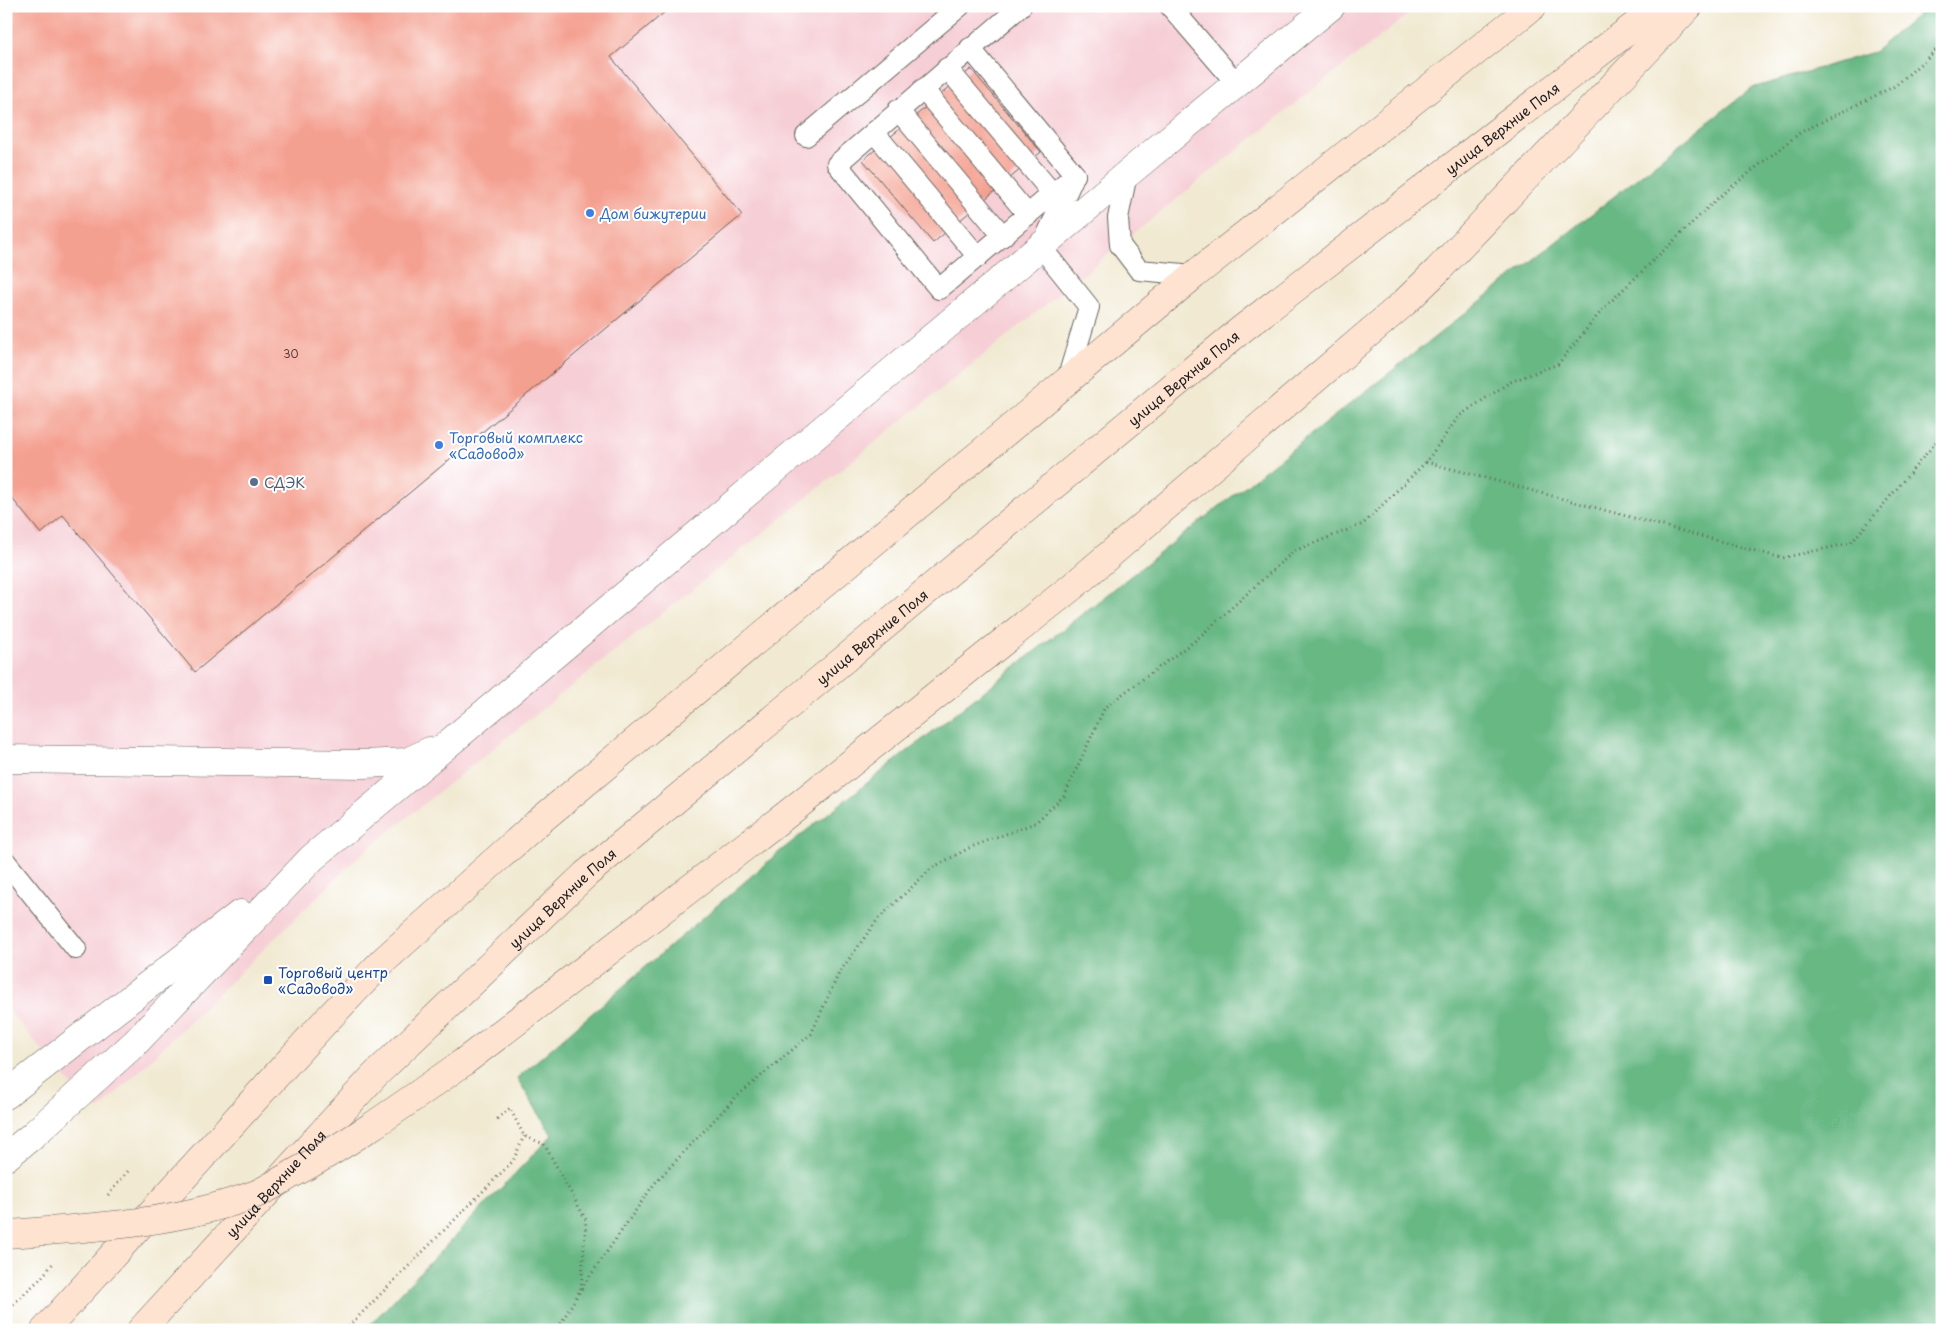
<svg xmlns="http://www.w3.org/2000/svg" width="1948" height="1336" font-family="'Playpen Sans',sans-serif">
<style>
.built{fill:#f6cfd6}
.forest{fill:#67b884;stroke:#426a50}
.building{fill:#f4a091}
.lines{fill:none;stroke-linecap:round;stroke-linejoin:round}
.service-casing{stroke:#67645c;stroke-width:22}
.minor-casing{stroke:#67645c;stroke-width:29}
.secondary-casing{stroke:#67645c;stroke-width:29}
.path{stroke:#67645c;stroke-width:3;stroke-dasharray:1 4;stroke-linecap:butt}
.service{stroke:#fff;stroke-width:20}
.minor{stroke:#fff;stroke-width:28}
.secondary{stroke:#fee3d1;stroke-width:28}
.secondary-bridge-casing{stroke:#67645c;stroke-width:29;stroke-linecap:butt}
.secondary-bridge{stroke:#fee3d1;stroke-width:28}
.shop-dot{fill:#3f7fe0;stroke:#fff;stroke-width:2}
.service-dot{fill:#5c6f8a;stroke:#fff;stroke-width:2}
.transit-dot{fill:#1a4fb4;stroke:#fff;stroke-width:2}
.labels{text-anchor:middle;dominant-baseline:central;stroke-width:4;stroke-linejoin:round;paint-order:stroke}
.number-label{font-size:11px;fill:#523d39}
.street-label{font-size:14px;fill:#1c1c1c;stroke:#fff}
.shop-label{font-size:14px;fill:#366cbe;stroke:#fff;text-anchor:start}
.service-label{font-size:14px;fill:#4e5e75;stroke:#fff;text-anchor:start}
.transit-label{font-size:14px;fill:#164399;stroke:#fff;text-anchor:start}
</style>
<rect width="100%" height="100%" fill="#fff"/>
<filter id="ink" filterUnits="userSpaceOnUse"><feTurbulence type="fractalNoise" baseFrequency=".02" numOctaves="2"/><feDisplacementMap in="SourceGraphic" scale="10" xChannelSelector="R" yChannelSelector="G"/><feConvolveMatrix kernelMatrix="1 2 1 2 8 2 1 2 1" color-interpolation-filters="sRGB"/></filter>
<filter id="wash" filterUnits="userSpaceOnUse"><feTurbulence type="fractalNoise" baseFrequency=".0096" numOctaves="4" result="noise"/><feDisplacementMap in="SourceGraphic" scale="20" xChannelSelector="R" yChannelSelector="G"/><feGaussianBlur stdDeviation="1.12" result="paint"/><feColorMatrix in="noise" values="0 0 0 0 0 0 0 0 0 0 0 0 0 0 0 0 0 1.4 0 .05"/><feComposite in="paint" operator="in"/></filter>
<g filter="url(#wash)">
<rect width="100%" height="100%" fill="#f1e9d2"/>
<polygon class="built" points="6,6 1419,6 1282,114 729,560 360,855 99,1110 74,1088 6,1007"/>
<polygon class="forest" points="1928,6 1942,6 1942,1330 365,1330 552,1135 517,1078 778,853 1752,88 1874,52"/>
<g id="blocks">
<g class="building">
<polygon points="6,6 672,6 611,57 742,215 195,672 63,515 41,534 6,491"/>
<polygon points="971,69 1041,152 933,243 863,160"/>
</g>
</g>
</g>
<g filter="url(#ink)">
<use href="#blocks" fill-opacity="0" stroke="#67645c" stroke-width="1"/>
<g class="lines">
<g class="service-casing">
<g id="service">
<polyline points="1021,6 837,164 939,289 1075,175"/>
<polyline points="1170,6 1237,84"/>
<polyline points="970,48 1075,175"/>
<polyline points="947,68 1053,194"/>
<polyline points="923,89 1028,215"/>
<polyline points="898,110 1003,236"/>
<polyline points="874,132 978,257"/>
<polyline points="806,136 960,6"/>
<polyline points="1127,174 1118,218 1120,245 1139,270 1194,275"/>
<polyline points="1067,380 1089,307 1041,247 1072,181"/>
<polyline points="6,862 76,949"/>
</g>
</g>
<g class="minor-casing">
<g id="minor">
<polyline points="6,759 364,764 407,762 430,751"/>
<polyline points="6,1095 240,914"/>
<polyline points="6,1157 33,1135 135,1043 312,858 1127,174 1331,6"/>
</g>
</g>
<g class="secondary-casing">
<g id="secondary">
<polyline points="461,1064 786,815 1073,586 1404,303 1437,271 1689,6"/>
<polyline points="45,1330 321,1026 383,961 536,824 1194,275 1533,6"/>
<path id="s1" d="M 141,1330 L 375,1075 L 586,874 L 1242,329 L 1660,6"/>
</g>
</g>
<g class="path">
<polyline points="1426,462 1782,558 1851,543 1942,435"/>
<polyline points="497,1119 510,1108 524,1136 544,1144 586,1220 581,1289 557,1330"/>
<polyline points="108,1195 129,1170"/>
<polyline points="581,1289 654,1184 735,1098 811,1034 839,973 878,919 932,868 971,847 1035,823 1064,796 1105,707 1196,640 1294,551 1363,524 1426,462 1459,416 1510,382 1558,364 1603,309 1720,196 1801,132 1895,86 1942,45"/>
<polyline points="6,1311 42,1277 54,1262"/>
<polyline points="345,1330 513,1161 524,1136"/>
</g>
<use href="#service" class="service"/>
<use href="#minor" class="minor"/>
<use href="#secondary" class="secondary"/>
<g class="secondary-bridge-casing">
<path id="secondary-bridge" d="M 6,1234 C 90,1228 176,1224 256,1194 C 270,1188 283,1179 296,1172 C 354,1141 407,1102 461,1064"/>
</g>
<use href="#secondary-bridge" class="secondary-bridge"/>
</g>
</g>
<g class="shop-dot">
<circle cx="590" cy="213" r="5"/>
<circle cx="439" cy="445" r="5"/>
</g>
<circle class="service-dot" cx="254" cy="482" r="5"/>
<rect class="transit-dot" x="263" y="975" width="10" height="10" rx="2.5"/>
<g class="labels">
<g class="number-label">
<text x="291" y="353">30</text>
</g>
<g class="street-label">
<text stroke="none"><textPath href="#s1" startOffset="1819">улица Верхние Поля</textPath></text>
<text stroke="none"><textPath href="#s1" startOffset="1414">улица Верхние Поля</textPath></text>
<text stroke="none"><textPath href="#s1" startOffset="1009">улица Верхние Поля</textPath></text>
<text stroke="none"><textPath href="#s1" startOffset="604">улица Верхние Поля</textPath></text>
<text stroke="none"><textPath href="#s1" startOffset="199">улица Верхние Поля</textPath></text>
</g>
<g class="shop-label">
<text x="600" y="213">Дом бижутерии</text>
<text x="449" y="437">Торговый комплекс<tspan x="449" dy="16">«Садовод»</tspan></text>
</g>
<g class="service-label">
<text x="264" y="482">СДЭК</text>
</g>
<g class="transit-label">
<text x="278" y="972">Торговый центр<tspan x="278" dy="16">«Садовод»</tspan></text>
</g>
</g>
<rect width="1948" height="1336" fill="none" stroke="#fff" stroke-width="25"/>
</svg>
